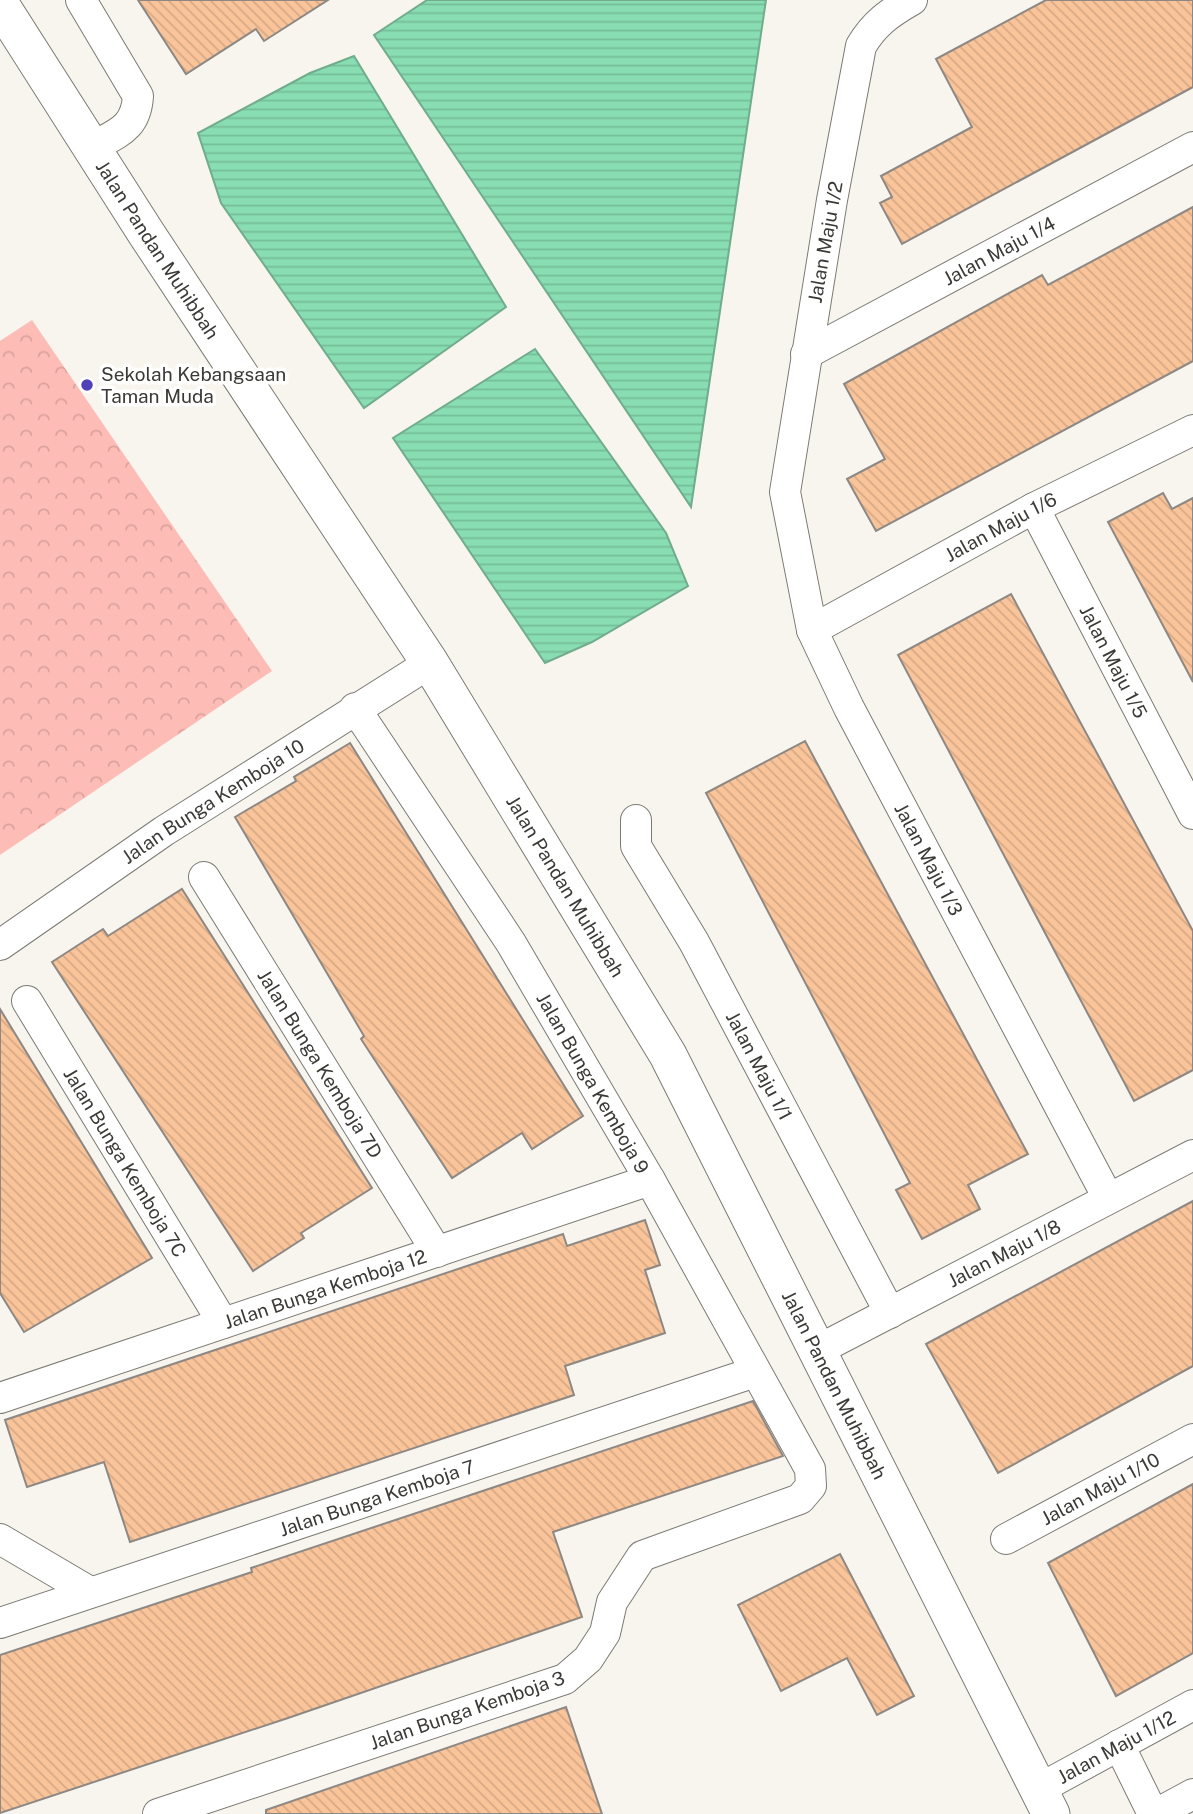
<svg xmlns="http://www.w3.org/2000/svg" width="1193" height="1814" font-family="'Public Sans',sans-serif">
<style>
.park{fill:url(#park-crowns)}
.water{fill:url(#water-rules);stroke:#71ac8d;stroke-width:2}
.building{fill:url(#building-back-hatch);stroke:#8e8884;stroke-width:2}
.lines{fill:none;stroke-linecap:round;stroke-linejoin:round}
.minor-casing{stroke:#7b7a74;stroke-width:32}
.tertiary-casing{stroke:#7b7a74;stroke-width:39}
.minor{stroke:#fff;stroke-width:30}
.tertiary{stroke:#fff;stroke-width:37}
.poi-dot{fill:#5041b8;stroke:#fff;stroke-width:2.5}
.labels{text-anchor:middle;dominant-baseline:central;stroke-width:7;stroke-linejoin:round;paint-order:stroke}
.street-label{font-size:19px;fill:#3b3a37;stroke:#fff}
.poi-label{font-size:19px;fill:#3b3a37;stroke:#fff;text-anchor:start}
</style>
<defs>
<pattern id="park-crowns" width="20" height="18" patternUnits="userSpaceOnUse" patternTransform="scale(1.75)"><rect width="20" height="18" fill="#febcb6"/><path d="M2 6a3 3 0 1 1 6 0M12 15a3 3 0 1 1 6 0" fill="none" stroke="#dba29d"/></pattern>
<pattern id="water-rules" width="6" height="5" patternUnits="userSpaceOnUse" patternTransform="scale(1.75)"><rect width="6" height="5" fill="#88ddb2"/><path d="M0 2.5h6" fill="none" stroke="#76be9a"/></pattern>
<pattern id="building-back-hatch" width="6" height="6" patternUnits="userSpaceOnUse" patternTransform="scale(1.75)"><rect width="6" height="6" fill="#fac49a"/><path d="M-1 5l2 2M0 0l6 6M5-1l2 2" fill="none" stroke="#d7a985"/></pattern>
</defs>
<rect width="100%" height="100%" fill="#f7f5ee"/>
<polygon class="park" points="32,320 272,671 0,855 0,341"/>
<g class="water">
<polygon points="427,0 766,0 691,507 374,35"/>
<polygon points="354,56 506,307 364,408 221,203 198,133 310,73"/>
<polygon points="535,349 666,533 688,586 592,642 545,663 393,438"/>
</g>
<g class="building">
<polygon points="138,0 328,0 264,41 256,29 186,74"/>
<polygon points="1046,0 1193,0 1193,87 902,244 880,203 892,197 881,176 972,127 936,59"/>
<polygon points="1193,207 1193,361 876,531 847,479 885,459 844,384 1042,275 1048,285"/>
<polygon points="1163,493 1172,509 1193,498 1193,682 1108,522"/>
<polygon points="1011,594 1193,931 1193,1070 1134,1101 898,655"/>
<polygon points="805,741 1028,1154 968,1185 980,1209 922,1239 896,1190 910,1183 706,793"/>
<polygon points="350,743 583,1116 532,1149 522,1133 452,1178 361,1039 364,1036 235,817 296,781 294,777"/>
<polygon points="182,889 372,1188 301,1233 304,1238 253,1271 52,962 103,929 108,936"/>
<polygon points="0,1009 152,1258 24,1332 0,1293"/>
<polygon points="1193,1201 1193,1366 998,1473 926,1344"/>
<polygon points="645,1220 660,1265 645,1270 665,1333 565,1366 574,1395 130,1542 104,1462 27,1487 5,1420 563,1234 567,1246"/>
<polygon points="753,1401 783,1456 553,1532 582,1617 288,1718 0,1813 0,1655 252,1572 251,1568"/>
<polygon points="1193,1484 1193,1653 1116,1696 1048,1563"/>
<polygon points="840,1554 914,1696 877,1715 847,1658 781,1691 738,1605"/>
<polygon points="566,1707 602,1814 266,1814 266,1810"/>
</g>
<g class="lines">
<g class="minor-casing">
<g id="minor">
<path d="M 81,0 L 138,96 C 136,129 117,133 91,148"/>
<path id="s1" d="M 912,0 C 889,13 874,24 861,46 L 832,200 L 785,492 L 812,630 L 849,708 L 1108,1198"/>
<path id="s2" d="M 806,354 L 1193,147"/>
<path id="s3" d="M 1034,508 L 1193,814"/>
<path id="s4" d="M 812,630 L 1034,508 L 1193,430"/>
<path id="s5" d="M 636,820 L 636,846 L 694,942 L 890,1313"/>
<path id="s6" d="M 204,877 L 437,1252"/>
<path id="s7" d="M 0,945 L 164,831 L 430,663"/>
<path id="s8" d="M 27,1001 L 223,1323"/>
<path id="s9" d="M 816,1351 L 1193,1155"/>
<path id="s10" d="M 0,1398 L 650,1180"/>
<polyline points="0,1539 90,1592"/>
<path id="s11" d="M 1006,1539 L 1193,1439"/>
<path id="s12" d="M 0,1623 L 755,1372"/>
<polyline points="1119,1745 1153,1814"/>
<path id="s13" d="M 1039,1789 L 1193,1705"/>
<polyline points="158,1814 565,1679 588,1659 605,1633 612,1602 642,1556 800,1499 811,1486 810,1469 650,1180 511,943 355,708"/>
<polyline points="1156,1814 1193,1794"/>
</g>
</g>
<g class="tertiary-casing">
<g id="tertiary">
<path id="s14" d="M 0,4 L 146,233 L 430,663 L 668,1055 L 1051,1814"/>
</g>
</g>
<use href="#minor" class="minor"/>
<use href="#tertiary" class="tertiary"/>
</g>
<circle class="poi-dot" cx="87" cy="385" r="7"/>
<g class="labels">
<g class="street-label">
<text transform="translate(825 242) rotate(-80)">Jalan Maju 1/2</text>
<text stroke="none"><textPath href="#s14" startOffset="292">Jalan Pandan Muhibbah</textPath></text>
<text stroke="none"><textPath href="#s2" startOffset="219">Jalan Maju 1/4</textPath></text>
<text stroke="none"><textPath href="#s4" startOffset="215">Jalan Maju 1/6</textPath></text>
<text stroke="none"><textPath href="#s3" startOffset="173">Jalan Maju 1/5</textPath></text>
<text stroke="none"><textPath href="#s7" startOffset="257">Jalan Bunga Kemboja 10</textPath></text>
<text stroke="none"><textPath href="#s1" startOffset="920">Jalan Maju 1/3</textPath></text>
<text stroke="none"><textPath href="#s14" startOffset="1048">Jalan Pandan Muhibbah</textPath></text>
<text stroke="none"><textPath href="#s6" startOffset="220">Jalan Bunga Kemboja 7D</textPath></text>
<text stroke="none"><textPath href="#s5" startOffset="278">Jalan Maju 1/1</textPath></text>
<text transform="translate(593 1083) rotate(60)">Jalan Bunga Kemboja 9</text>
<text stroke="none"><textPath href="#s8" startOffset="189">Jalan Bunga Kemboja 7C</textPath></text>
<text stroke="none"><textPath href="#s9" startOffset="212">Jalan Maju 1/8</textPath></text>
<text stroke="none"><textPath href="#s10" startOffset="343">Jalan Bunga Kemboja 12</textPath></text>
<text stroke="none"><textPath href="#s14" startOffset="1615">Jalan Pandan Muhibbah</textPath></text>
<text stroke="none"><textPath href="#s11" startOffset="107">Jalan Maju 1/10</textPath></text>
<text stroke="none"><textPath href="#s12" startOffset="397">Jalan Bunga Kemboja 7</textPath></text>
<text transform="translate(467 1710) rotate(-19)">Jalan Bunga Kemboja 3</text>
<text stroke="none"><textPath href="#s13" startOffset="88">Jalan Maju 1/12</textPath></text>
</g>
<g class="poi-label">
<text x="101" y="374">Sekolah Kebangsaan<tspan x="101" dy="22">Taman Muda</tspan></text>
</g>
</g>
</svg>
